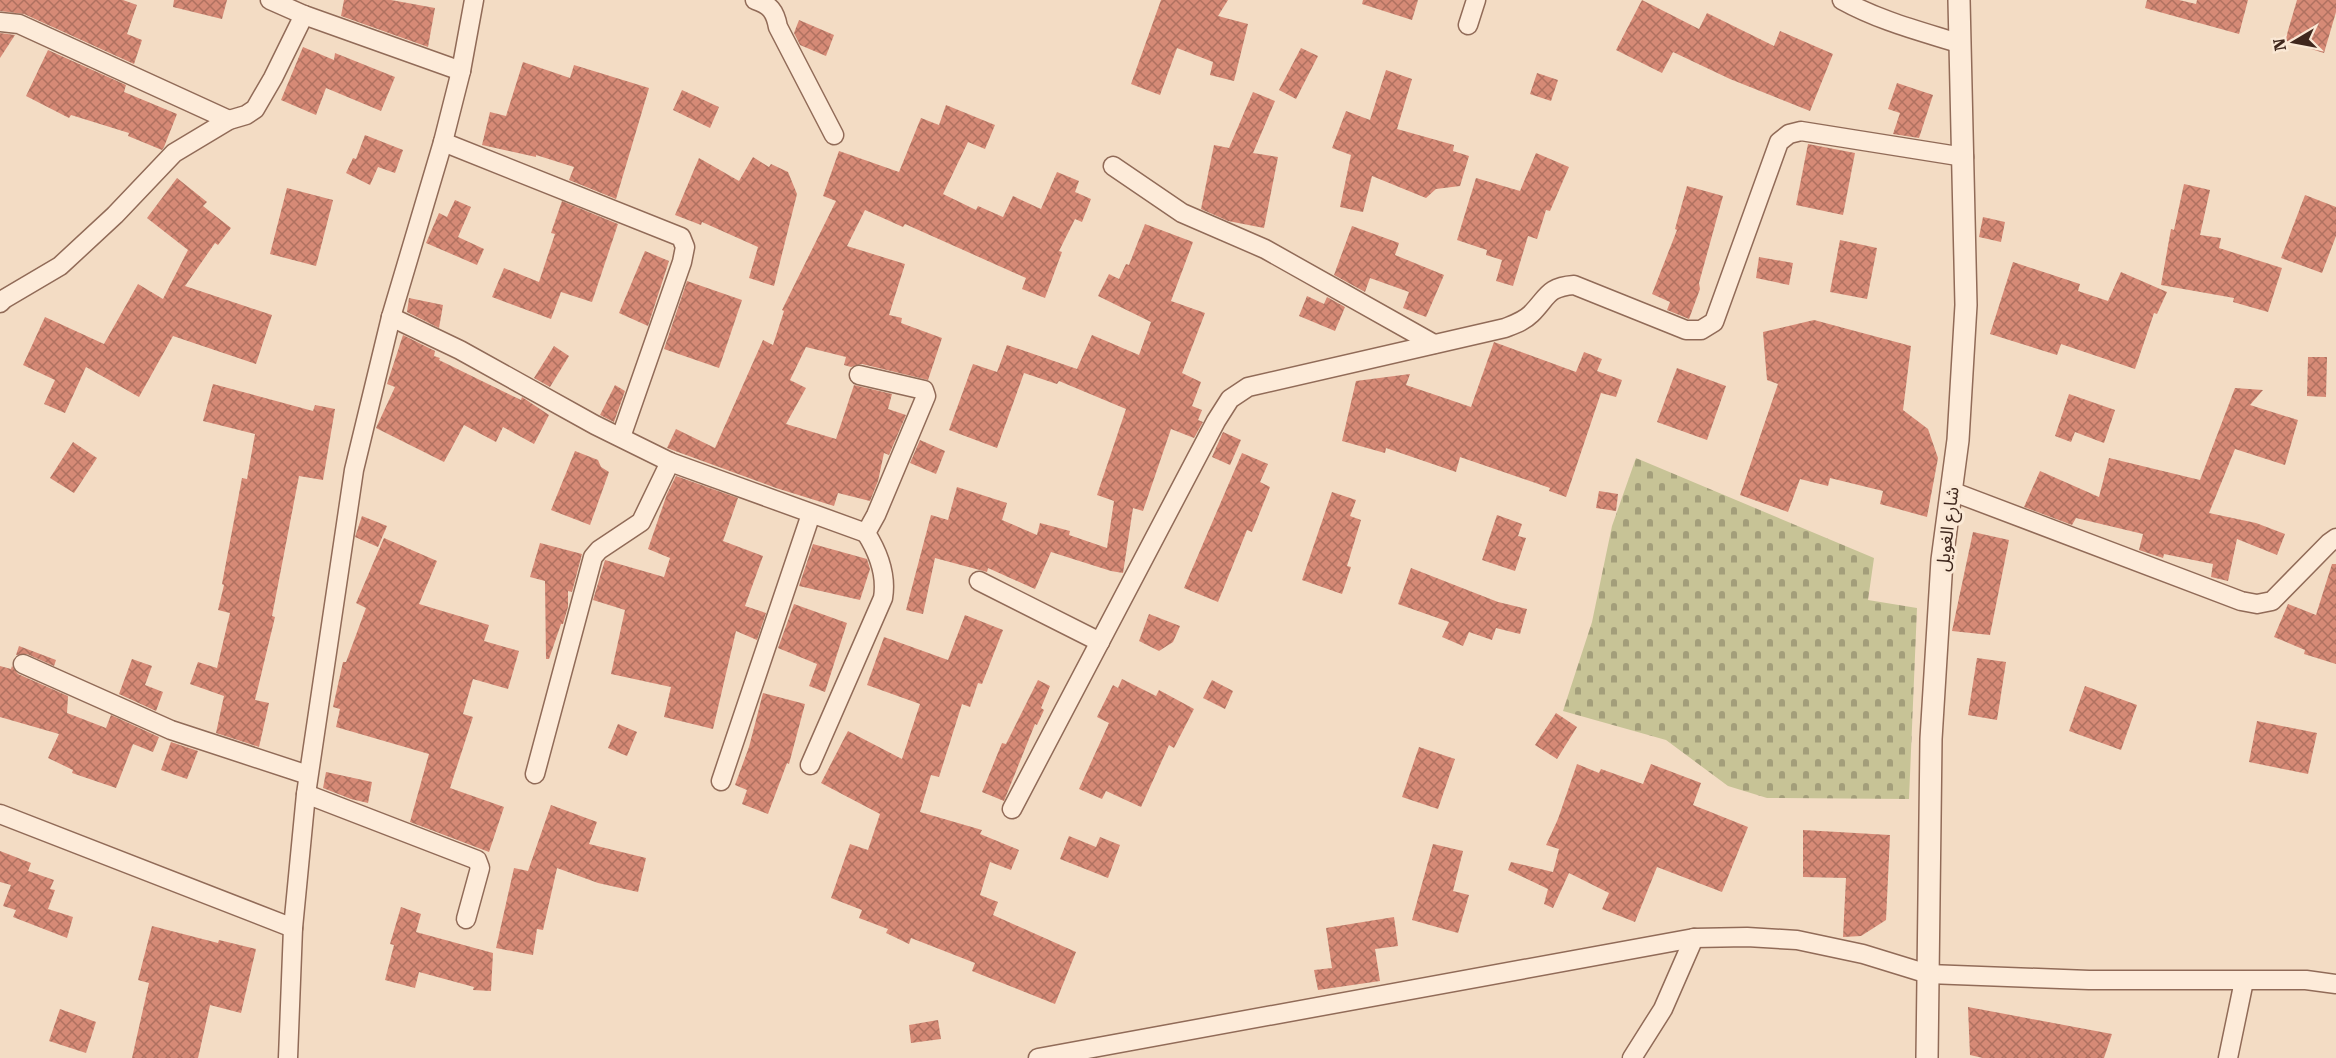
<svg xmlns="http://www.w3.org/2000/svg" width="2336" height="1058" font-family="'Roboto Serif','Noto Sans Arabic',serif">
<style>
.cemetery{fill:url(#cemetery-stones)}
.building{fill:url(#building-cross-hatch)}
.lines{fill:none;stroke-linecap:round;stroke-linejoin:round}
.minor-casing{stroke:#916b58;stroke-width:21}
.tertiary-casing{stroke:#916b58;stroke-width:24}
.minor{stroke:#fdebd9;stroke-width:18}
.tertiary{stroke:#fdebd9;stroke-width:21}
.labels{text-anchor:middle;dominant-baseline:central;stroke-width:6;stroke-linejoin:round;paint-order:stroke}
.street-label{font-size:18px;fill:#3f271d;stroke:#fae8d5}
</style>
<defs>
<pattern id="cemetery-stones" width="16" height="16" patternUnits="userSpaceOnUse" patternTransform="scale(1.5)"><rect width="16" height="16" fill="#c7c396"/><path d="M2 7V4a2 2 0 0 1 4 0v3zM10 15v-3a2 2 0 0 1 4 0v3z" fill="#a39e7a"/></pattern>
<pattern id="building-cross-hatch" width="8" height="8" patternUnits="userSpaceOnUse" patternTransform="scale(1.5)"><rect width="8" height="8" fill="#d68a76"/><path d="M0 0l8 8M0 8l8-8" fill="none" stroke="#af7160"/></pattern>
</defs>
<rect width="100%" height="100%" fill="#f3dcc4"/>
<polygon class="cemetery" points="1636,458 1874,558 1868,600 1917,608 1909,799 1767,798 1728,786 1666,740 1563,711 1592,622 1612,526"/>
<g class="building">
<polygon points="0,0 123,0 137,5 127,34 142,40 134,64 24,14 0,11"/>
<polygon points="174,0 227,0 222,19 173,7"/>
<polygon points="344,0 391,0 435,8 428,47 341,16"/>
<polygon points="1161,0 1228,0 1218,16 1248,24 1234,81 1210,75 1213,62 1177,48 1160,95 1131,84"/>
<polygon points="1363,0 1418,0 1412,20 1362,4"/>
<polygon points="1642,0 1699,29 1707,13 1774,46 1780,31 1833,54 1810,111 1730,79 1673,52 1662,73 1616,50"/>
<polygon points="2147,0 2179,0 2196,4 2197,0 2248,0 2239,34 2145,8"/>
<polygon points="2297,0 2336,0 2336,12 2324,53 2285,41"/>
<polygon points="799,20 834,35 826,56 800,45 794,33"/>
<polygon points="0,33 15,35 0,58"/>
<polygon points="303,47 334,60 335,53 395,77 381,111 326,88 316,115 281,100"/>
<polygon points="1301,48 1318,56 1296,99 1279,90"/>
<polygon points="48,50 126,85 124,92 177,114 164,147 162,150 128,136 129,133 71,115 69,118 26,96"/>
<polygon points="523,62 570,78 574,65 649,88 616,199 569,180 574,167 536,155 536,157 482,145 490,112 506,116"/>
<polygon points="1386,70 1412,79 1397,129 1454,145 1453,151 1469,156 1460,186 1436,189 1426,198 1372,176 1363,212 1340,207 1351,155 1332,148 1346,111 1370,120"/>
<polygon points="1537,73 1558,80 1551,101 1530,94"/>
<polygon points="1897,83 1933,95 1919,138 1893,134 1900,113 1888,109"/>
<polygon points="682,90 719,107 710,128 673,110"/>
<polygon points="1253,92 1275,101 1253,153 1278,157 1264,228 1228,221 1201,209 1214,145 1229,148"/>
<polygon points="946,105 995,125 985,149 968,142 943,194 976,210 978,206 1003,217 1013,196 1041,209 1057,172 1079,181 1075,192 1091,199 1082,222 1075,219 1059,251 1062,252 1045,298 1022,289 1026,278 905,224 903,227 865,210 847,246 905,264 889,315 902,318 901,323 942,338 928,380 862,364 851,367 844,365 846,357 806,347 790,380 806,388 786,424 836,439 854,385 892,394 888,409 906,415 889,455 884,453 878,481 870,501 838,493 834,506 776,488 667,448 676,429 715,448 763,340 773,345 784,311 782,310 836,201 823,196 839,151 899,172 921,118 939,125"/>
<polygon points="365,135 403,150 395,173 378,167 370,185 346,173 353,158 356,159"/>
<polygon points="1808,144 1855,153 1843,215 1796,205"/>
<polygon points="1536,153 1569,167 1550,211 1546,210 1537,239 1528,236 1513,286 1496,281 1502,260 1486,255 1487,250 1457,240 1476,178 1520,191"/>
<polygon points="753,157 769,167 771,164 788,172 797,194 774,286 749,278 758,247 702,222 701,225 675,215 699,158 739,181"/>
<polygon points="177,178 207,202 203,206 231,228 218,245 215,243 185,286 272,315 256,364 173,336 139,397 86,367 65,413 44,404 55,380 23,365 45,317 104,344 138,284 163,299 188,250 147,218"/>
<polygon points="2184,184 2210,190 2200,235 2221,238 2219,248 2282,268 2268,312 2233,302 2234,298 2161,285 2171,229 2174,230"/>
<polygon points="1687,186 1723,196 1699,283 1700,289 1689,319 1667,310 1670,302 1652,294 1677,230 1675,229"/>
<polygon points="287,188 333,200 316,266 270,254"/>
<polygon points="2305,195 2336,207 2336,236 2322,273 2281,258"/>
<polygon points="455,200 471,207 458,237 484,249 477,265 426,243 439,213 447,217"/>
<polygon points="562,201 618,224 592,302 561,292 551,319 492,297 504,268 539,282 555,234 551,233"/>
<polygon points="1983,217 2005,222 2001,242 1979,237"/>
<polygon points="1145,224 1193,242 1171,301 1205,313 1182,373 1201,382 1192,406 1202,410 1198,420 1203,422 1194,438 1171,429 1143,511 1133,508 1123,573 1111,571 1051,552 1035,589 988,568 987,572 935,558 923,614 906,610 931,515 948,520 957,487 1007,503 1002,520 1037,535 1040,523 1070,531 1069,535 1107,548 1114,501 1097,495 1126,409 1059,381 1057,384 1024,373 997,448 949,430 973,364 997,372 1007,345 1077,369 1092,335 1139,355 1151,322 1098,296 1109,274 1119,279 1126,264 1129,265"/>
<polygon points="1352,226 1399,243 1395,255 1444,275 1426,317 1403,308 1409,292 1370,278 1365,292 1334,275"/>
<polygon points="1840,240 1877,248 1867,299 1830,292"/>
<polygon points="645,251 669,261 648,326 619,313"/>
<polygon points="1759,257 1793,263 1789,285 1756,278"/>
<polygon points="2013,262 2080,284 2078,291 2108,301 2121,272 2167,292 2157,314 2154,313 2135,369 2061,344 2057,355 1990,334"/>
<polygon points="687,281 742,300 719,368 664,349"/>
<polygon points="1307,296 1324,304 1327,297 1345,307 1335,331 1299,316"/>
<polygon points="409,298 443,305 439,328 407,312"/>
<polygon points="1814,320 1911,346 1903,410 1928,429 1938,458 1927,517 1880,504 1883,491 1830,478 1828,486 1800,479 1788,512 1740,495 1778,384 1767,380 1763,332"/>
<polygon points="403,335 435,351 434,356 440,358 439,360 521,400 522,397 549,415 534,444 503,427 496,442 464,425 444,462 376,428 395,387 387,384"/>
<polygon points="1494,342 1576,372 1584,352 1602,359 1597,371 1622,380 1616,397 1601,393 1566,497 1549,491 1550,488 1460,457 1456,472 1386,448 1385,453 1342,441 1356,381 1410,374 1406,385 1471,407"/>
<polygon points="554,346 569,356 550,387 534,378"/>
<polygon points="2308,357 2327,357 2326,397 2307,396"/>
<polygon points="1677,368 1726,386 1707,440 1657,422"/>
<polygon points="213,384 313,411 315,405 335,409 323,480 299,476 272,616 275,617 255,700 269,703 259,747 216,733 224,696 190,684 198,662 217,668 230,613 218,610 224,585 222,584 242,478 247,479 255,434 203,421"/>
<polygon points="615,385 625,391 614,422 600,415"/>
<polygon points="2235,388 2263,390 2250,405 2298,420 2285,465 2235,449 2209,513 2256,523 2285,534 2277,555 2237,539 2228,581 2211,577 2213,564 2164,554 2163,558 2139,550 2143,534 2076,518 2072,525 2024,507 2040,471 2099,497 2109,458 2200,480"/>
<polygon points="2069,394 2115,410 2104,443 2075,432 2071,442 2055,436"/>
<polygon points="1223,432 1241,440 1230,465 1212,457"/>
<polygon points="920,440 945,451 936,474 910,463"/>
<polygon points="73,442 97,458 74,493 50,478"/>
<polygon points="575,451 598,460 601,467 609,472 590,525 551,510"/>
<polygon points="1242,453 1268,464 1260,482 1270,487 1252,532 1247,530 1218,602 1184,588"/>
<polygon points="676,476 738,498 723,541 763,556 745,606 766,613 757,640 736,631 713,729 664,717 671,687 611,674 625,610 593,600 605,560 664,577 670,558 648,549 667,494"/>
<polygon points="1599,491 1618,494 1616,511 1596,508"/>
<polygon points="1332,492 1356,500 1350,516 1361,520 1347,566 1351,567 1342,594 1302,580"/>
<polygon points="1497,515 1522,524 1518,536 1526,538 1515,571 1482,560"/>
<polygon points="362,516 387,526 378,547 355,537"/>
<polygon points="1973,532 2009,540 1990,635 1952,631"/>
<polygon points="384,538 437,561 419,604 489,625 484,641 519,651 508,689 473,679 463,714 473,717 450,788 504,807 489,852 410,822 429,754 336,727 340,709 333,707 343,662 346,662 366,608 356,603"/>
<polygon points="540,543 582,554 572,592 568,591 568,607 563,624 561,624 549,659 546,659 545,581 530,577"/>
<polygon points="813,544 867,559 870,569 860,600 799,586"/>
<polygon points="2332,564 2336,564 2336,664 2304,654 2305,650 2274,637 2288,604 2316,615"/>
<polygon points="1411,568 1498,602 1527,609 1520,634 1496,628 1492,640 1469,632 1463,646 1442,637 1449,622 1398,604"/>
<polygon points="794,604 847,623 825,692 809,686 817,664 778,648"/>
<polygon points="1149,614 1180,626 1173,642 1159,651 1139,641"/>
<polygon points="965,615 1003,630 982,684 978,683 970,707 962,704 939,777 931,775 920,812 982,830 980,834 1019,850 1011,870 990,862 980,895 998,902 993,915 1076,952 1055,1004 972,971 975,963 911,938 909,944 886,933 888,929 859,918 862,910 831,898 850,844 868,850 880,814 821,783 848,731 902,759 920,704 867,685 884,637 948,660"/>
<polygon points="19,646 56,660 54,666 27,654 16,655"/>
<polygon points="1977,658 2006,662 1997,720 1968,715"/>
<polygon points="132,659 152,666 145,685 163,692 156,711 119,694"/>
<polygon points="0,666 11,669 12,666 18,674 68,696 67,713 106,728 111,715 159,737 153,752 133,744 116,788 72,773 73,770 48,758 59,734 0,717"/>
<polygon points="1122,679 1156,696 1159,690 1194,709 1174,748 1169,745 1141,807 1106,791 1102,799 1079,789 1109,723 1097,717 1113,685 1118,688"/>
<polygon points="1038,680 1050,686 1041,708 1044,710 1037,725 1035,724 1004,801 982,792 1002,743 1006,744"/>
<polygon points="1212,680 1233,691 1225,709 1203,698"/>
<polygon points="2085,686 2137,705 2121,750 2069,731"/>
<polygon points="763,693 805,704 789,764 787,763 768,814 742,804 747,790 735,785 749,747"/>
<polygon points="1556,713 1577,727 1557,759 1535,745"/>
<polygon points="2257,721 2317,733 2308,774 2249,762"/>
<polygon points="618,724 637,732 627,756 608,748"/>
<polygon points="171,742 198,751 187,779 161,770"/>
<polygon points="1419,747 1455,759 1438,809 1402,797"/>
<polygon points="1577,764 1599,773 1601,769 1643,784 1651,764 1701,783 1693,805 1748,827 1722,892 1657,867 1635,922 1602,909 1609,893 1569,873 1553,908 1544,904 1548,889 1508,870 1511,862 1553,872 1559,849 1546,845 1558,819"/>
<polygon points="326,772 372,782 368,803 351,799 323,788"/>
<polygon points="551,805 597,822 589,844 646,858 638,892 598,883 557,868 543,930 537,929 533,955 496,948 514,868 528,871"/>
<polygon points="1803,830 1890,835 1886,920 1861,936 1843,937 1846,878 1803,877"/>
<polygon points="1069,836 1096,847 1100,837 1120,845 1108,878 1060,859"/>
<polygon points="1433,844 1463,851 1453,891 1469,895 1458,933 1412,920"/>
<polygon points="0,851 31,863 28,871 54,880 50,889 55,890 48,909 73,917 67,938 13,917 16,910 3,906 11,885 0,882"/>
<polygon points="401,907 421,914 416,932 493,953 491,991 473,990 474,987 419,972 415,988 385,980 394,945 390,944"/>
<polygon points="1394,917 1398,946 1375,949 1380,981 1318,990 1314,970 1332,968 1326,928"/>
<polygon points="152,926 218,943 219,940 256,949 241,1013 210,1005 198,1058 132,1058 149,983 138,980"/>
<polygon points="1968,1007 2112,1034 2104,1058 1983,1058 1970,1055"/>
<polygon points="60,1009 96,1022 86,1053 49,1041"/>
<polygon points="938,1020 941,1039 911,1043 909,1025"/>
</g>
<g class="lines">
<g class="minor-casing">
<g id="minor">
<polyline points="270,0 304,15"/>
<path d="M 755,0 C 770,5 775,11 778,27 L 834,135"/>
<path d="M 1842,0 C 1880,21 1920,31 1961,44"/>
<polyline points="0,22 19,24 229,120"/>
<polyline points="1468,25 1476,0"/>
<polyline points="443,142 681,237 685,247 682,262 621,437"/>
<polyline points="1113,166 1182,213 1265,249 1434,344"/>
<polyline points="0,303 4,299 60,266 115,215 174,153 229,120 246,115 255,109 273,78 304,15 461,71"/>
<polyline points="391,317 460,350 595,425 670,462 866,533 876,515 926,396 924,390 859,375"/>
<polyline points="1951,491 2241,601 2257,604 2272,601 2329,543 2336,538"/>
<polyline points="979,581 1100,642"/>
<polyline points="23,664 171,730 308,775"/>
<path d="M 810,765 L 883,598 C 887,574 878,552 866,533"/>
<polyline points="535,774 593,557 599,550 641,522 670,462"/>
<polyline points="721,781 811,514"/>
<polyline points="306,794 477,860 480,868 466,919"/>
<path d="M 1012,809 L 1216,421 L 1230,399 L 1248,387 L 1505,328 C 1515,324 1524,321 1531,314 C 1548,297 1547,287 1574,285 L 1686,330 L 1701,330 L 1714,322 L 1779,142 L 1789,134 L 1801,131 L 1964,157"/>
<polyline points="0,814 293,928"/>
<polyline points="288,1058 293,928 306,794 354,470 391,317 443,142 461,71 474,0"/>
<polyline points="1038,1058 1694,938 1747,937 1797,940 1863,954 1928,974 2089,980 2306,980 2336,984"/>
<polyline points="1632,1058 1663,1009 1694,938"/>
<polyline points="2228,1058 2244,981"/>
</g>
</g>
<g class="tertiary-casing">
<polyline id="tertiary" points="1927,1058 1931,739 1942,560 1958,440 1966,305 1959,0"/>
</g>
<use href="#minor" class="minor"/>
<use href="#tertiary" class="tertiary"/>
</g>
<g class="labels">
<g class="street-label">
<text transform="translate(1947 529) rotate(-83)">شارع الغويل</text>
</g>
</g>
<g transform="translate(2294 42) rotate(260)" stroke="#fae8d5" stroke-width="4.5" paint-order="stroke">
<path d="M0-4.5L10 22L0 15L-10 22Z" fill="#3f271d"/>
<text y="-9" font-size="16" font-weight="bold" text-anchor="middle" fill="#3f271d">N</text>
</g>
</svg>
